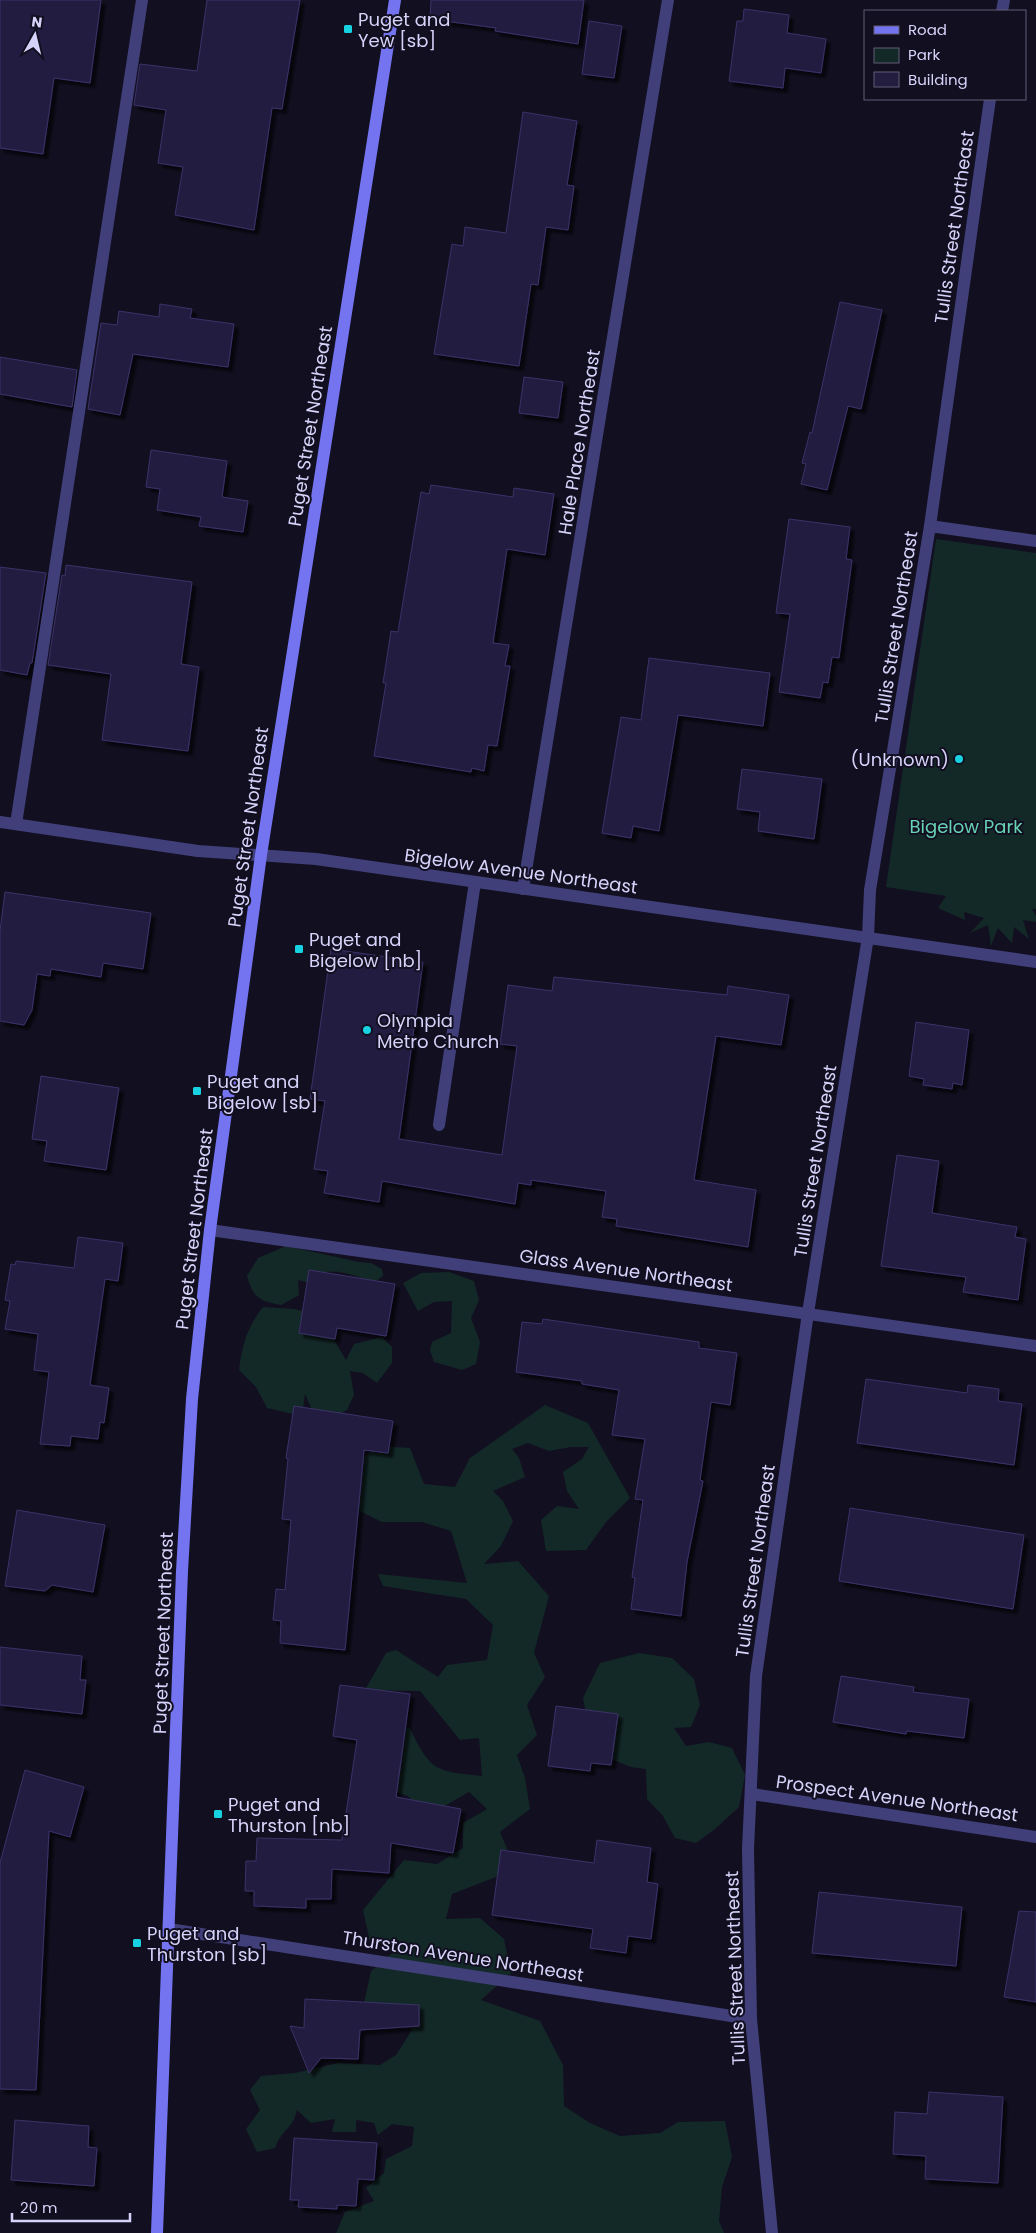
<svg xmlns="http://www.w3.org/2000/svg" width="1036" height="2233" font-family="Poppins,sans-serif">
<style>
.green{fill:#132928}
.building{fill:#231d3f;stroke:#3b3269;filter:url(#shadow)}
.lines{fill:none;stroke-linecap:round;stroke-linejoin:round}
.lane{stroke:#403f7a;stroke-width:12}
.street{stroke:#403f7a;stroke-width:12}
.secondary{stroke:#7474f1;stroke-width:12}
.poi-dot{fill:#17d3e2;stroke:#120f20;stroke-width:2}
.labels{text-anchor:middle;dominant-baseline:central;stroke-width:4;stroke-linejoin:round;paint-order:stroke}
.poi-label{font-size:18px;fill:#d6d3fa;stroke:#120f20;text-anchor:start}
.street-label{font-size:18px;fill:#d6d3fa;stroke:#120f20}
.park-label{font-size:18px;fill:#67d3b5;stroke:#120f20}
</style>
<defs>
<filter id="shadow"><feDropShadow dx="4.5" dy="4.5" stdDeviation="1" flood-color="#0009"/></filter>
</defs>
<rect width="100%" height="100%" fill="#120f20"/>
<g class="green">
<polygon points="936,539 1036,553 1036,909 1032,909 1036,916 1036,922 1023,920 1029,939 1014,927 1012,943 998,928 991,946 988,925 970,933 984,918 964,912 965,920 938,908 946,896 886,887"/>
<path d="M 286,1246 L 359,1262 L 371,1263 L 382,1269 L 383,1276 L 376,1281 C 353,1278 328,1260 310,1283 L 298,1280 L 299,1295 L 281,1305 C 260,1301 253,1298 247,1276 L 258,1258 Z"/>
<polygon points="449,1272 474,1281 479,1300 471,1318 480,1342 476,1364 462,1370 434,1362 430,1350 432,1342 451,1333 452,1301 434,1302 418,1311 403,1283 421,1273"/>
<path d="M 263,1307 L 294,1309 L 319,1315 L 346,1360 L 354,1344 L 382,1337 L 392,1347 L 392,1363 L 377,1383 L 363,1373 L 350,1371 L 354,1395 L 347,1410 L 332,1419 L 315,1417 L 305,1394 L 302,1416 L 267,1408 L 256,1387 L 239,1370 C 242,1346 247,1327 263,1307 Z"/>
<path d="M 545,1405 L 588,1423 L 630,1498 L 606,1522 L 586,1550 L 546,1551 L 541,1520 L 557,1506 L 579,1509 L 567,1491 L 563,1472 L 582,1459 L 589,1447 L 571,1447 L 549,1451 L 528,1443 L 512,1449 L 519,1458 L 525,1477 L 493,1491 L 503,1501 L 513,1521 L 501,1546 L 484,1564 L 518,1561 L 549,1596 L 534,1653 L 545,1677 L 527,1705 L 537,1735 L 517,1755 L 525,1778 L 530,1809 L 500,1832 L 508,1851 L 496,1877 L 452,1894 L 446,1919 L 480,1918 L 504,1939 L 511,1973 L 481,2000 L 540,2021 L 563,2065 L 564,2106 L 590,2123 L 620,2136 L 660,2133 L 678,2122 L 725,2121 L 732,2157 L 722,2187 L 719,2221 L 724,2233 L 336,2233 L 345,2212 L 374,2201 L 366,2188 L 384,2173 L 386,2159 L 412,2146 L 414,2127 L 392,2124 L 378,2135 L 374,2123 L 356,2120 L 356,2132 L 332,2132 L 335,2119 L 311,2123 L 297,2110 C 293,2129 282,2129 275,2148 L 257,2152 L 246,2129 L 260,2110 L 250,2090 L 261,2076 L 295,2073 L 338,2063 L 380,2065 L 396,2055 L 412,2030 L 390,2010 L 364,2003 L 371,1971 L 399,1947 L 370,1942 L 363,1910 L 404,1860 L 437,1864 L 463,1848 L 463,1823 L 487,1809 L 469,1792 L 427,1816 L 408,1796 L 372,1784 L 369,1747 L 409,1727 C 431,1771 434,1771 482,1776 L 479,1738 L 460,1740 L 420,1691 L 365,1690 L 386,1653 L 396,1650 L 438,1677 L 447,1665 L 487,1660 L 493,1625 L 466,1599 L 383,1586 L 378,1574 L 467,1583 L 451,1531 L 422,1522 L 382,1522 L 348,1505 L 352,1464 L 379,1446 L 410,1448 L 424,1484 L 455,1487 L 470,1458 Z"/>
<polygon points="639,1653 672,1658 694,1679 700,1705 691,1727 674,1728 686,1746 709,1742 732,1748 745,1775 739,1807 715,1829 696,1843 675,1838 663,1816 647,1799 646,1769 631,1767 606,1757 589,1729 583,1698 600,1663"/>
</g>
<g class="building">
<polygon points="0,0 101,0 90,83 54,78 43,154 0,148"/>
<polygon points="207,0 300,0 282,109 272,108 254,230 175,215 183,167 158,163 166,110 134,105 140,64 197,71"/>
<polygon points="431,0 584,0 578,44 495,31 496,28 430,19"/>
<polygon points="744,9 789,15 787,33 826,39 821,73 785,68 783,88 729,81 737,21 743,21"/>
<polygon points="589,21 622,26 614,78 582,74"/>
<polygon points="523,112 577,121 567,185 574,186 568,230 546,227 538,285 531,284 519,366 434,354 452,244 463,246 465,227 506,233"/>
<polygon points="840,302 882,310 861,409 848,406 827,490 801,484 806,464 802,463 810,432 812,433"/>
<polygon points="160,304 192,309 190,318 234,324 228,367 133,354 120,415 88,409 101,323 117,325 119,311 159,317"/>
<polygon points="0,357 77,370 72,407 0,394"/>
<polygon points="524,377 563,382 558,418 519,413"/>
<polygon points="151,450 227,461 222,497 248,501 243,532 199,526 201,517 157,510 160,489 146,487"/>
<polygon points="431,485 513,497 514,488 554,494 545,555 507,549 493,643 509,645 505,666 510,666 497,746 488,745 484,771 472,768 471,772 374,756 386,683 383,683 391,631 398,632 421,492 429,494"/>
<polygon points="789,519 850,527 846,559 852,560 839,658 832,657 828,683 823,682 820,698 779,692 790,614 776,613"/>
<polygon points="66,565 192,582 181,664 199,667 188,751 102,740 111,674 48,665 62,575 65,576"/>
<polygon points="0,567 46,573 32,663 30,663 27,675 0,670"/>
<polygon points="649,658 770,673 763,726 678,715 659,831 633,826 631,838 602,833 621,717 641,720"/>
<polygon points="742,769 822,779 814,839 758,831 760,812 737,809"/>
<polygon points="5,892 151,913 143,969 103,963 101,977 51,969 50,976 37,974 32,1010 24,1025 0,1021 0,931"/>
<polygon points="331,949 423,962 399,1139 502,1155 517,1046 500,1044 508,985 552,991 554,977 727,995 728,986 789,995 781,1045 716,1036 694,1180 756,1190 748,1247 616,1226 617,1219 602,1217 606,1191 531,1180 531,1185 518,1183 515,1204 382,1181 379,1202 324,1193 328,1171 314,1169 325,1101 310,1099"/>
<polygon points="916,1022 969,1030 962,1085 953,1083 952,1089 923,1085 924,1079 909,1076"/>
<polygon points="41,1076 119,1088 106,1170 44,1161 47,1141 32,1139"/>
<polygon points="897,1155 939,1161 932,1213 1017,1227 1015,1237 1026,1239 1018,1300 963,1292 966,1277 881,1266"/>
<polygon points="78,1237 123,1243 118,1281 105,1279 90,1385 109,1388 104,1423 100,1422 98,1439 71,1436 70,1446 40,1444 49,1372 34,1370 38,1334 5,1329 10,1301 5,1300 11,1264 15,1265 16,1261 74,1268"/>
<polygon points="309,1270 395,1284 386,1336 337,1328 335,1339 299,1333"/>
<polygon points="543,1319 699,1342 699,1348 737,1353 730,1405 711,1402 700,1480 703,1481 687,1562 681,1616 631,1609 635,1578 632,1577 643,1500 635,1499 645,1439 612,1435 619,1390 582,1384 582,1381 516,1372 522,1322 542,1324"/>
<polygon points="866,1379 967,1393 968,1385 999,1389 998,1401 1022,1404 1014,1465 857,1443"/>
<polygon points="294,1406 393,1421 388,1453 364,1450 345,1650 280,1643 281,1621 273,1620 276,1589 285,1590 291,1520 282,1519 288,1459 286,1458"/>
<polygon points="850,1508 1024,1535 1013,1609 839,1581"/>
<polygon points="17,1510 105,1525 93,1592 52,1585 45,1591 5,1586"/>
<polygon points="0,1647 82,1656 80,1680 86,1680 82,1714 0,1705"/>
<polygon points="841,1676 914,1687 913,1692 969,1699 964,1738 907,1731 906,1734 833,1722"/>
<polygon points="340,1685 410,1694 396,1797 461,1809 453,1853 391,1843 389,1873 332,1869 331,1899 306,1899 306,1908 254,1906 254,1891 245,1891 246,1861 256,1861 257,1838 342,1840 357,1740 333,1736"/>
<polygon points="556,1706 618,1714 611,1765 591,1763 590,1771 548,1766"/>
<polygon points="25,1770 84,1787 70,1837 49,1831 36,2090 0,2089 0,1863"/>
<polygon points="597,1840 651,1848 647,1882 658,1884 651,1939 628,1936 626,1953 590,1948 593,1929 492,1915 501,1850 594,1863"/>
<polygon points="819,1892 962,1907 956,1966 812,1953"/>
<polygon points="1019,1911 1036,1912 1036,2002 1004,1997"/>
<polygon points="305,1999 419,2005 419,2026 360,2030 358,2059 321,2058 309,2073 290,2026 304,2028"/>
<polygon points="929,2092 1003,2097 998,2183 925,2179 926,2156 893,2154 895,2112 927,2114"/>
<polygon points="15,2120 89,2126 88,2147 97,2148 94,2186 11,2180"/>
<polygon points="294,2138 377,2143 374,2180 358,2179 356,2206 337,2205 337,2209 298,2207 299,2200 290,2200"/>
</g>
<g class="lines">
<g class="lane">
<polyline points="16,824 142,0"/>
<polyline points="439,1125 475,882"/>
</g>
<g class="street">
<polyline points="1002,11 1004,0"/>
<polyline points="930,526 1036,541"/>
<polyline points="0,822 198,851 316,859 1036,962"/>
<polyline points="523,889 668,0"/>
<polyline points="210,1230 1036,1346"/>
<polyline points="752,1794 1036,1837"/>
<polyline points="169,1929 751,2019"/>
<polyline points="772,2233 751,2019 748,1849 756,1676 808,1313 868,937 870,890 930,526 990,99"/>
</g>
<polyline class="secondary" points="157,2233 182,1571 192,1399 210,1230 261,855 395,0"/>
</g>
<g class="poi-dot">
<rect x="343" y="24" width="10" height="10" rx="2.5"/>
<circle cx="959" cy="759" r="5"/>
<rect x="294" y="944" width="10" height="10" rx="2.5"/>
<circle cx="367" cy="1030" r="5"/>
<rect x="192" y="1086" width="10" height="10" rx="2.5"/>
<rect x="213" y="1809" width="10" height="10" rx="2.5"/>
<rect x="132" y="1938" width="10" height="10" rx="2.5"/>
</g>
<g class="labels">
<g class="poi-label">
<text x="358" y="19">Puget and<tspan x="358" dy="21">Yew [sb]</tspan></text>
<text x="949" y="759" text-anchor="end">(Unknown)</text>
<text x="309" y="939">Puget and<tspan x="309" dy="21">Bigelow [nb]</tspan></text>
<text x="377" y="1020">Olympia<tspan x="377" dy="21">Metro Church</tspan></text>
<text x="207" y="1081">Puget and<tspan x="207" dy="21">Bigelow [sb]</tspan></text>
<text x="228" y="1804">Puget and<tspan x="228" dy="21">Thurston [nb]</tspan></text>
<text x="147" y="1933">Puget and<tspan x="147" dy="21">Thurston [sb]</tspan></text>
</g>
<g class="street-label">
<text transform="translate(954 227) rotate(-82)">Tullis Street Northeast</text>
<text transform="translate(310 426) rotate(-81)">Puget Street Northeast</text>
<text transform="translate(579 442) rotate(-81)">Hale Place Northeast</text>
<text transform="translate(896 627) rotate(-81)">Tullis Street Northeast</text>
<text transform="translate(248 827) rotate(-82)">Puget Street Northeast</text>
<text transform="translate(521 871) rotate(8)">Bigelow Avenue Northeast</text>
<text transform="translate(815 1161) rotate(-81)">Tullis Street Northeast</text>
<text transform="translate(194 1229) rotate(-83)">Puget Street Northeast</text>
<text transform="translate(626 1270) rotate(8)">Glass Avenue Northeast</text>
<text transform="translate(755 1561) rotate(-82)">Tullis Street Northeast</text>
<text transform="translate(163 1633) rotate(-88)">Puget Street Northeast</text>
<text transform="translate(897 1798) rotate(8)">Prospect Avenue Northeast</text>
<text transform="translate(463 1956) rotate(9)">Thurston Avenue Northeast</text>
<text transform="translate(735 1968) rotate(-92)">Tullis Street Northeast</text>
</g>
<g class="park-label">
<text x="966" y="826">Bigelow Park</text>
</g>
</g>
<rect x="864" y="10" width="162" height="90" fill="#120f20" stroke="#605d77"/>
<rect x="874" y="26" width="25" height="8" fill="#7474f1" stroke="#605d77"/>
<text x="908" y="35" font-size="15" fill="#d6d3fa">Road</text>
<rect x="874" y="48" width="25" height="15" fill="#132928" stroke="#605d77"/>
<text x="908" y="60" font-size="15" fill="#d6d3fa">Park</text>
<rect x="874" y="72" width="25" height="15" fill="#231d3f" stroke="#605d77"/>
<text x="908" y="85" font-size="15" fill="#d6d3fa">Building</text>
<g transform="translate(35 35) rotate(8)" stroke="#120f20" stroke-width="4" paint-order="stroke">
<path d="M0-4L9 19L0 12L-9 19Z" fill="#d6d3fa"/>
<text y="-8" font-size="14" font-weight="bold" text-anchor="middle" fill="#d6d3fa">N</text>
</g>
<path d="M12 2213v8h118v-8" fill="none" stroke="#d6d3fa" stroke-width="2.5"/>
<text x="20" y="2213" font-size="15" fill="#d6d3fa" stroke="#120f20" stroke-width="4" paint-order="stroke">20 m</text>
</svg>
